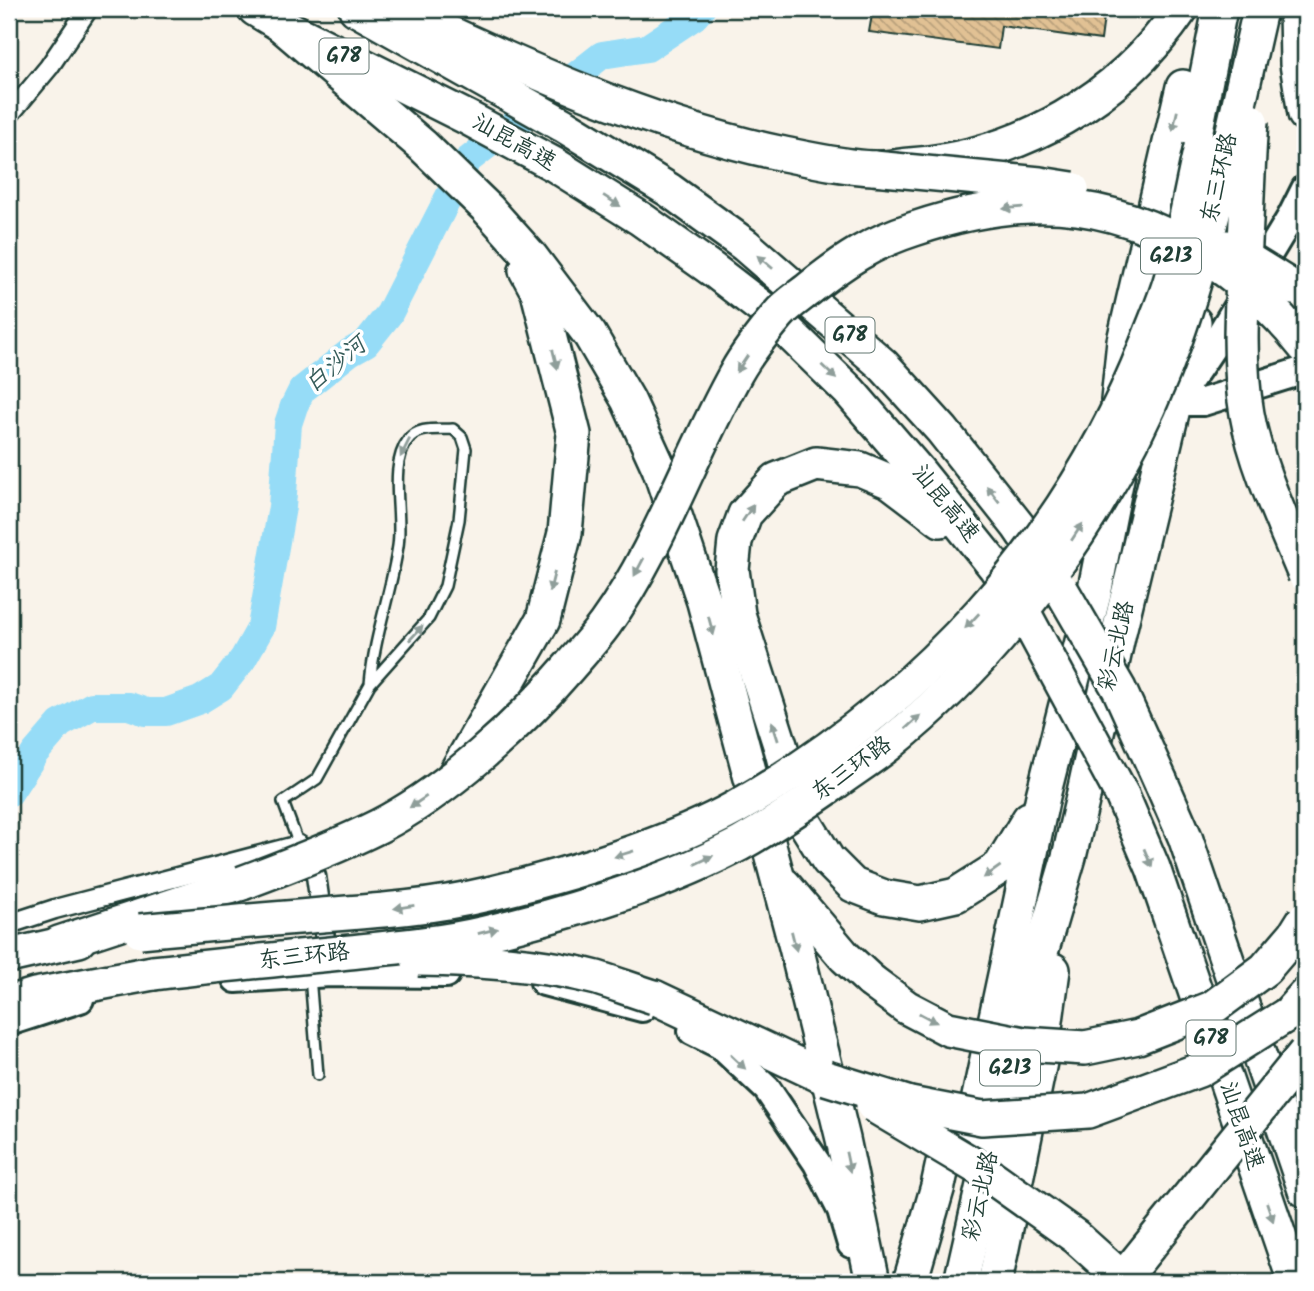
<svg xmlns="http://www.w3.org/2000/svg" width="1314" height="1291" font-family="Kalam,'LXGW WenKai TC',sans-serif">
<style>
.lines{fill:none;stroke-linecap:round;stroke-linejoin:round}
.river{stroke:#96dcf7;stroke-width:28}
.building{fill:url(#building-back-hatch);stroke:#1f3d34;stroke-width:2}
.lane-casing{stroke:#1f3d34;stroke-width:14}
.street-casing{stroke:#1f3d34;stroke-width:23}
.secondary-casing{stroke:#1f3d34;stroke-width:32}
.highway-casing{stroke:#1f3d34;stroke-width:38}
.lane{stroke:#fff;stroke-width:9}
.street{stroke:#fff;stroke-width:18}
.secondary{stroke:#fff;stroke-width:26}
.highway{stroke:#fff;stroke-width:33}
.highway-bridge-casing{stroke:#1f3d34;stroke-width:38;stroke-linecap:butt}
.highway-bridge{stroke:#fff;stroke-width:33}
.oneway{fill:#8f9e9a}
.labels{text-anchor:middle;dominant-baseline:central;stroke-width:7;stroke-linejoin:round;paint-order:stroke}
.shield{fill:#fff;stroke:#627771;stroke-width:2}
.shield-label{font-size:21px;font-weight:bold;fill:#1f3d34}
.street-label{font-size:23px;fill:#1f3d34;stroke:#fff}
.water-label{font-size:24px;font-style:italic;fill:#375d5b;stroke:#fff}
</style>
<defs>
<pattern id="building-back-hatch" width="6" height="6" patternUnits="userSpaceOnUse" patternTransform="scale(1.75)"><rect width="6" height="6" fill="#e1c194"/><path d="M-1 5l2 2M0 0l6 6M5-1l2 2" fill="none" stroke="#b69e7a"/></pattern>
</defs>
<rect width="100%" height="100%" fill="#f9f3ea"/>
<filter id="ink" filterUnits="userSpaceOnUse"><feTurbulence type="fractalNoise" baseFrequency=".0143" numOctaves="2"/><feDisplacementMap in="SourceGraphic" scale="14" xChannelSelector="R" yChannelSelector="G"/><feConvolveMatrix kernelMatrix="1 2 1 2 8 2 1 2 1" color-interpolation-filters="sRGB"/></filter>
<g filter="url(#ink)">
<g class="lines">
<polyline class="river" points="9,793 35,753 60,724 92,706 129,706 146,712 166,712 200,700 221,687 243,659 261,627 282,507 288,424 294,406 302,390 350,352 366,343 389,314 467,161 602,55 647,48 695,16 701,9"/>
</g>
<polygon class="building" points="873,9 1105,9 1101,40 1001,26 998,49 869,32"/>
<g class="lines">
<g class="lane-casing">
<g id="lane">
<path d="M 299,845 L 283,802 L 317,779 L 370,684 L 429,618 L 445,586 L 459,520 L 466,449 L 462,437 L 453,429 C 438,430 418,426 408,440 C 388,467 403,514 398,546 C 391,593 374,637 370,684"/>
<polyline points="310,976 318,1075"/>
</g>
</g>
<g class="street-casing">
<g id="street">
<polyline points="9,115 49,67 88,9"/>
<polyline points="9,924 55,909 299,845 316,876 328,959"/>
</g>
</g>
<g class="secondary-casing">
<g id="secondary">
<polyline points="1182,392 1215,343 1291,217 1305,189"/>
<polyline points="1175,402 1203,402 1305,370"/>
<polyline points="236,979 330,973 446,974"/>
<polyline points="544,982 642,1008"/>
<polyline points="9,1022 80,999"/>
<polyline points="692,1031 720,1045 767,1089 817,1163 841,1210 851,1244"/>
</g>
</g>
<g class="highway-casing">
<g id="highway">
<polyline points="255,9 280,24 468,118 555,165 641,219 713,270 770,314 849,391 918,471 996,568 1020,607"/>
<polyline points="356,9 563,125 669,190 745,245 883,365 942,430 1018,526 1048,570"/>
<path d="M 398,9 C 521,67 645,124 779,153 C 809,159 843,167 873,168 C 886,169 898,166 910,165 C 1020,156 1119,100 1181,9"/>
<polyline points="1296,9 1297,64 1305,114"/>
<polyline points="280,24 423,146 488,209 531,257 590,335 628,400 659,468 704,602 796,947 843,1139 873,1282"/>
<polyline points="1187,175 1220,9"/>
<polyline points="1118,400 1124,341 1183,87"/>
<polyline points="941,520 891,482 860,469 816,464 776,480 745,514 735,541 732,570 738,614 781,748 797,810 828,860 853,885 884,897 920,903 956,895 1000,867 1029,819"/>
<polyline points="455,774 543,620 565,533 574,434 538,292 526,270"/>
<polyline points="1161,782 1185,837 1305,1190"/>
<polyline points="1122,795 1153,868 1295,1282"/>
<polyline points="784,885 845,957 871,981"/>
<polyline points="59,943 242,883"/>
<polyline points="9,956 79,940"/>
<polyline points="654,997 826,1078"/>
<polyline points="9,1003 35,995 153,973"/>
<polyline points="1288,1014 1305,995"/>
<polyline points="969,1144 1043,796 1094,594 1118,473"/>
<polyline points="910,1282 938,1186 952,1122"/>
<polyline points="961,1282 1019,1027 1069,857 1083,797 1119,632 1194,322"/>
<polyline points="995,1282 1041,1057 1053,970"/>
</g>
</g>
<use href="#lane" class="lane"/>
<use href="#street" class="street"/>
<use href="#secondary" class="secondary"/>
<use href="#highway" class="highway"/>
<g class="highway-bridge-casing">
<g id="highway-bridge">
<path d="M 1251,121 C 1248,162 1247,202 1245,243 C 1242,300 1237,358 1247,414 C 1256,466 1285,526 1305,575"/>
<polyline points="874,168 1040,184 1072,189"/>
<polyline points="1227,247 1293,288"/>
<polyline points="1061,589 1119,689 1161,782"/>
<polyline points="1025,615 1122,795"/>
<path d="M 242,883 C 288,866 335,848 379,826 C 447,791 519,725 569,667 C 581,653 594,639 605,624 C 659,549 691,453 736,373 C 747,353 763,333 778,315 C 786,305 799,297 810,288 C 845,260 871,243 914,229 C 952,216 991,207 1032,206 C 1139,202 1241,266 1305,347"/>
<path d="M 140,931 C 201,925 261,920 322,915 C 377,911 434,907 488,894 C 567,875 664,847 735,808 C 922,702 1068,544 1147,343 C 1155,321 1166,298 1172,275 C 1184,234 1191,190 1201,147"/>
<path d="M 418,959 C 477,960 540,963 597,978 C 616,984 635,991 654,997"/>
<path d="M 153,973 C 215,966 277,959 340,953 C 388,948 438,944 485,933 C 568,913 665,884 740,844 C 770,827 800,807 829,787 C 849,772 870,759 889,744 C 1006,650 1107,512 1163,373 C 1209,257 1232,131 1260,10"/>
<polyline points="871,981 906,1007 948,1029 1024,1044 1085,1048 1138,1037 1212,1008 1265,969 1295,934 1305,918"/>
<polyline points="826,1078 910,1104 982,1118 1088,1111 1199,1070 1288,1014"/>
<polyline points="873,1105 982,1170 1076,1237 1126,1282"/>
<polyline points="1120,1282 1305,1053"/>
</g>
</g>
<use href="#highway-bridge" class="highway-bridge"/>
</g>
<defs><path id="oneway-solid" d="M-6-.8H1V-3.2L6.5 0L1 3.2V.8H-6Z" transform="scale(1.75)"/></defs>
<g class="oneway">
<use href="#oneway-solid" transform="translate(1175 121) rotate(103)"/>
<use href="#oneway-solid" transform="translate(612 201) rotate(32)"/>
<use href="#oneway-solid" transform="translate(1013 208) rotate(175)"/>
<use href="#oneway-solid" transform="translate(765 262) rotate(-140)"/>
<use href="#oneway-solid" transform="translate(555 359) rotate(76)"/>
<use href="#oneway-solid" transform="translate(742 364) rotate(124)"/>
<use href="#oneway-solid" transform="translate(829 372) rotate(44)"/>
<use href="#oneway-solid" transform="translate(405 448) rotate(117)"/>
<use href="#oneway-solid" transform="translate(993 494) rotate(-128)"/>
<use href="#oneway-solid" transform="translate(748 513) rotate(-56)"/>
<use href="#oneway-solid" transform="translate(1077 532) rotate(-57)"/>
<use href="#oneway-solid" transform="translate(639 567) rotate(118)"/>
<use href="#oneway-solid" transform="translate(552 582) rotate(104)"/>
<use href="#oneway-solid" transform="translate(972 621) rotate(133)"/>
<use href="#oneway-solid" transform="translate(711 626) rotate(75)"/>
<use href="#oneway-solid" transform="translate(416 633) rotate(-48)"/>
<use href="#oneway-solid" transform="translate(913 722) rotate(-42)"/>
<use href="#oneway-solid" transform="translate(775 731) rotate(-108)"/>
<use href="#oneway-solid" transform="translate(418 802) rotate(146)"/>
<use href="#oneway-solid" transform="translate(624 854) rotate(163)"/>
<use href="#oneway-solid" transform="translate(1148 858) rotate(67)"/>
<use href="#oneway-solid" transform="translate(704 860) rotate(-25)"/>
<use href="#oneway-solid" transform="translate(992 872) rotate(145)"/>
<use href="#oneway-solid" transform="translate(404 907) rotate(171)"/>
<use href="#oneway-solid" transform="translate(488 931) rotate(-14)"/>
<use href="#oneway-solid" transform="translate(794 941) rotate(76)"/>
<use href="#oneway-solid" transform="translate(928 1018) rotate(28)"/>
<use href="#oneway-solid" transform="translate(738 1062) rotate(43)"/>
<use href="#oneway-solid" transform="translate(848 1162) rotate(78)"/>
<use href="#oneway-solid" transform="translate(1270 1212) rotate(71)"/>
</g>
</g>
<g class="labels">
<g class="shield">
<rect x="319.5" y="38.5" width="49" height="35" rx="5"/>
<rect x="1141" y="238.5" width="60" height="35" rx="5"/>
<rect x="825.5" y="317.5" width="49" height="35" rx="5"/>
<rect x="1186.5" y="1020.5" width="49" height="35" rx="5"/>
<rect x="980" y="1050.5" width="60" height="35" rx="5"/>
</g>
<g class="shield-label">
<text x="344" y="56">G78</text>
<text x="1171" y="256">G213</text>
<text x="850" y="335">G78</text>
<text x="1211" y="1038">G78</text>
<text x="1010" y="1068">G213</text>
</g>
<g class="street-label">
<text transform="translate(514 143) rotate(29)">汕昆高速</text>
<text transform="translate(1220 178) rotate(-77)">东三环路</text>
<text transform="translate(945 504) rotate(51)">汕昆高速</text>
<text transform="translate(1117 646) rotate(-77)">彩云北路</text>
<text transform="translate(852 769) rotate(-36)">东三环路</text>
<text transform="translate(304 957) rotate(-6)">东三环路</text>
<text transform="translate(1241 1126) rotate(71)">汕昆高速</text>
<text transform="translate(981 1196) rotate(-77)">彩云北路</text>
</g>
<g class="water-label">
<text transform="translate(336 365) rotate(-40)">白沙河</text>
</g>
</g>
<rect width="1314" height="1291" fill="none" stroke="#fff" stroke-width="35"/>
<rect x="18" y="18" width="1279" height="1256" fill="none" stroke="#1f3d34" stroke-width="2.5" filter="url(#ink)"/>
</svg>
